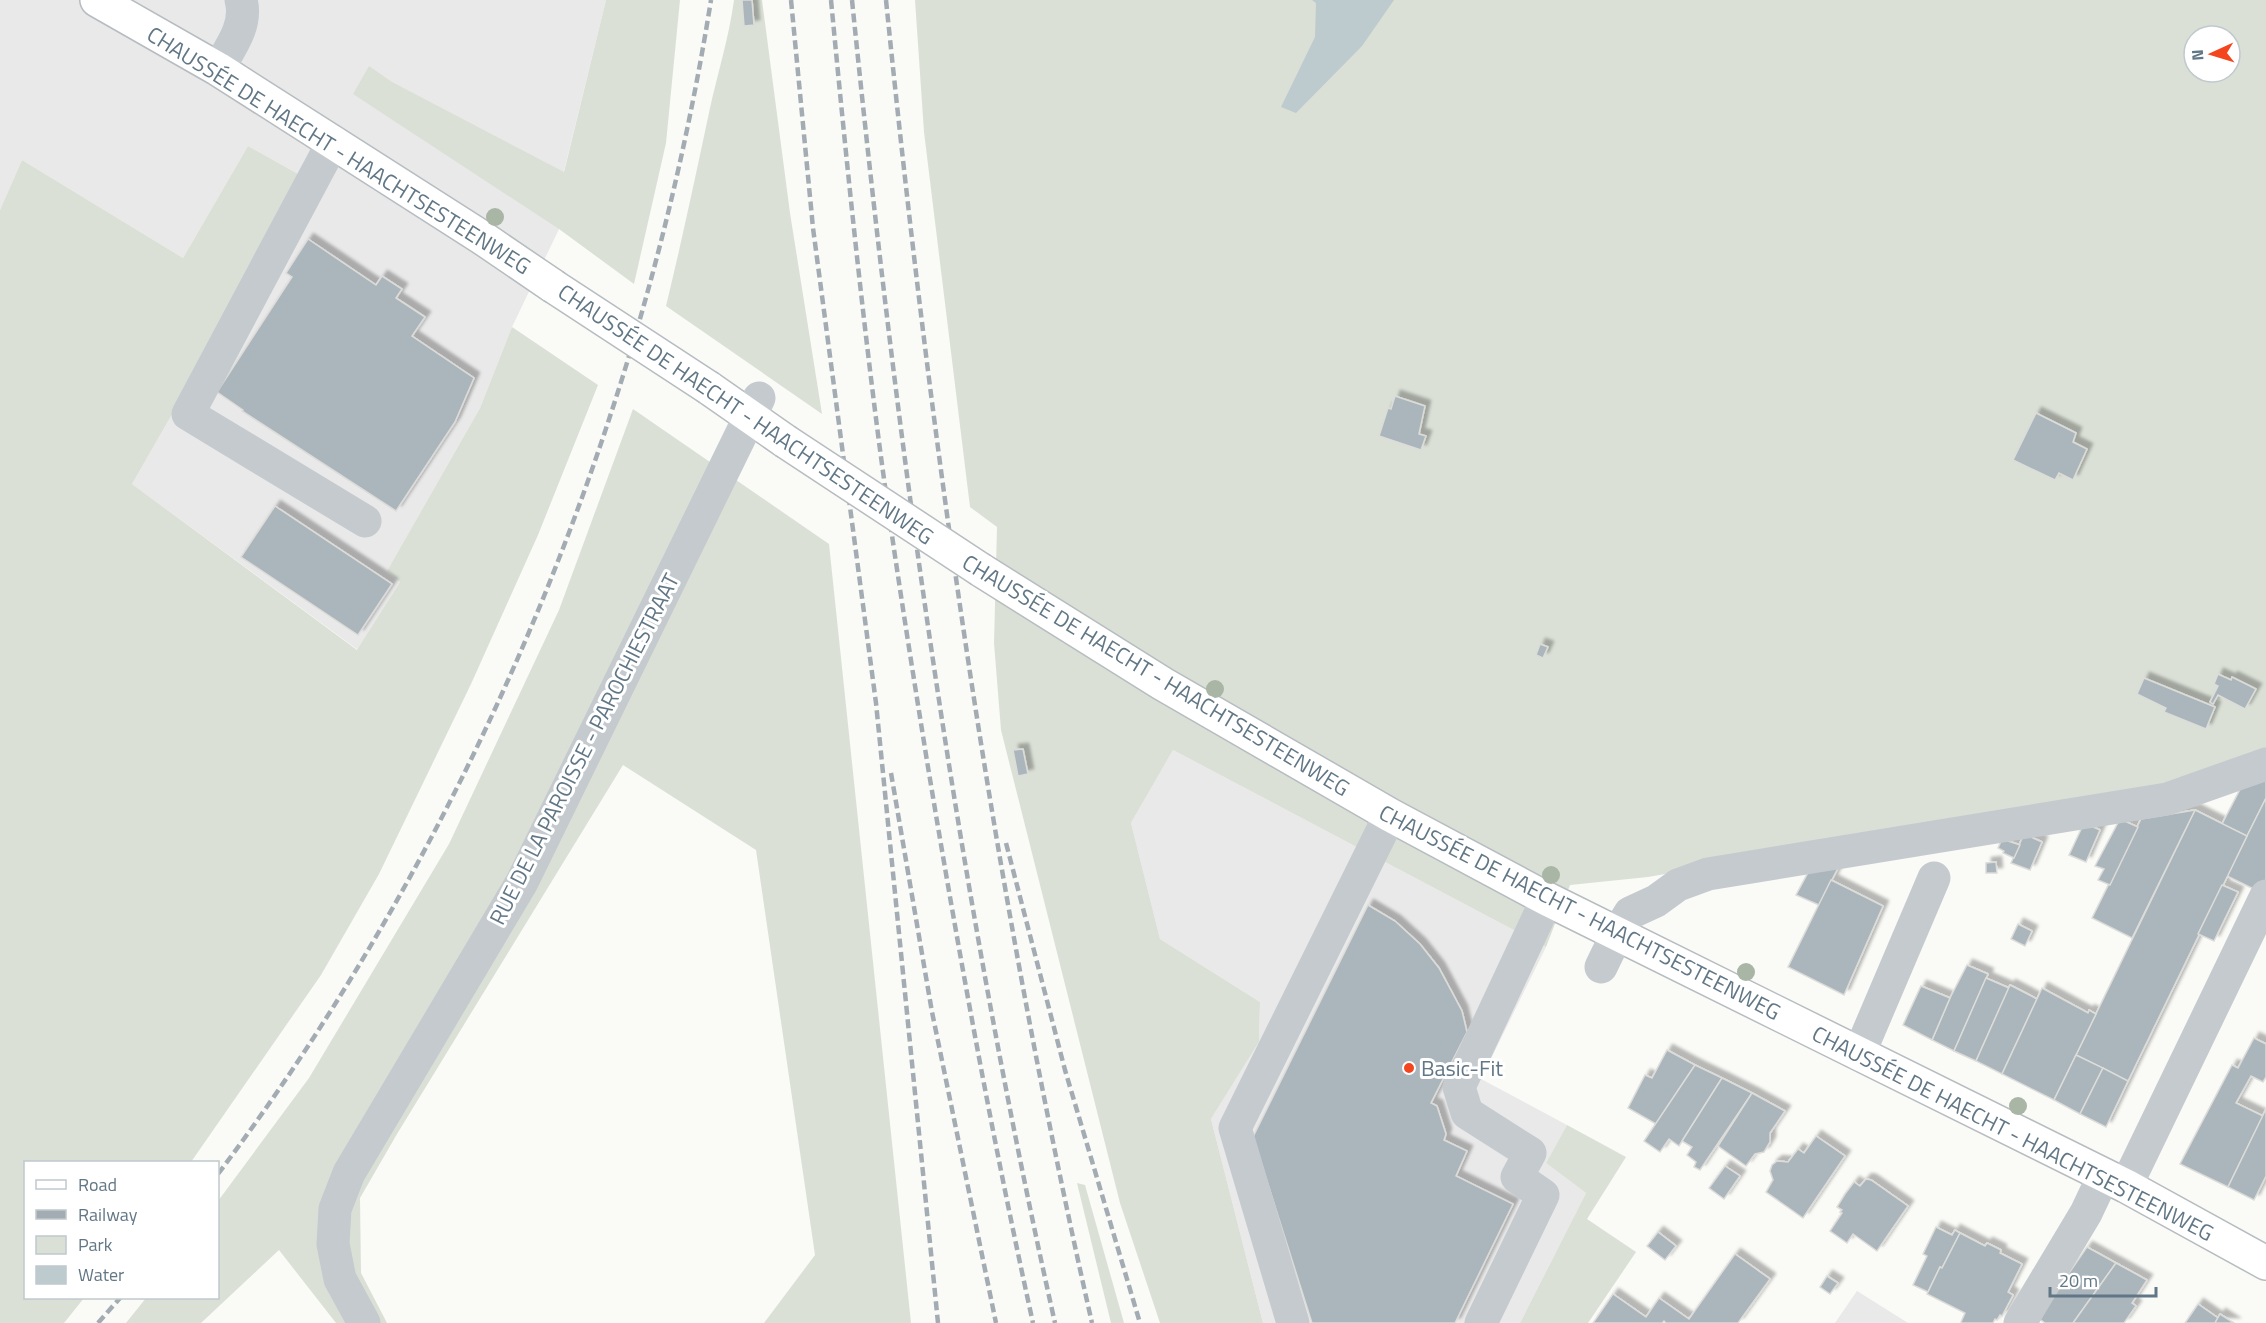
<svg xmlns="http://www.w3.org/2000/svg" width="2266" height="1323" font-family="'Titillium Web',sans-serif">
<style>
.built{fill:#e8e9e8}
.green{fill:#dae0d6;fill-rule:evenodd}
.water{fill:#bdcace}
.building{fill:#abb5bc;stroke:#dcdcd9;stroke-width:1.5;filter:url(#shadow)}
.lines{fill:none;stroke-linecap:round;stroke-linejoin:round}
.major-casing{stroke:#b6bcc0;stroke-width:36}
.minor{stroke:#c5cace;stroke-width:33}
.major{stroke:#fff;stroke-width:33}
.rail{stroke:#a3acb2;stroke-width:4.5;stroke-dasharray:9 4.5;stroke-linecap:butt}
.major-bridge-casing{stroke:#b6bcc0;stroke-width:36;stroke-linecap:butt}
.major-bridge{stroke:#fff;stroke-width:33}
.tree{fill:#a9b5a5}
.poi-dot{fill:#f4461e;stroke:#fff;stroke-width:2}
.labels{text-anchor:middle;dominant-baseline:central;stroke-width:6;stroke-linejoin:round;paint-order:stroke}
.street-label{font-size:22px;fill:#627785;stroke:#fff}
.poi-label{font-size:22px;fill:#627785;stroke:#fff;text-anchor:start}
</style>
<defs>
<filter id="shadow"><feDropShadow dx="5.5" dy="-5.5" stdDeviation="1.5" flood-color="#0004"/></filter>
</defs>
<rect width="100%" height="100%" fill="#fafaf7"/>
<g class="built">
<polygon points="0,0 606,0 557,199 559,229 512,327 480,408 387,571 400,582 358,650 132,484 307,179 248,146 183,258 22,160 0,210"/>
<polygon points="1173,750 1546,947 1481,1079 1567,1125 1546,1163 1586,1193 1520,1323 1263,1323 1211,1119 1259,1042 1260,1002 1160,939 1131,823"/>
<polygon points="1857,1291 1908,1323 1835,1323"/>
</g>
<g class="green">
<polygon points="606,0 680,0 666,143 634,284 559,229 353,94 369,66 392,82 564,172"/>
<path d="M 734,0 L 762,0 L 790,213 L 822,414 L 666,306 C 682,240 696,174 710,108 C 718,72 729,37 734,0 Z"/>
<path d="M 915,0 L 2266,0 L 2266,752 L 2163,789 L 1922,828 L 1648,877 L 1570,885 L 1546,947 L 1173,750 L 1131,823 L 1160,939 L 1260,1002 L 1259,1042 L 1211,1119 L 1263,1323 L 1160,1323 L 1120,1203 L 1001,730 L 994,643 L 997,527 L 970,507 L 924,132 ZM 2194,36 L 2230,36 L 2230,72 L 2194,72 Z"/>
<polygon points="248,146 307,179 132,484 357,650 400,582 387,571 480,408 512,327 598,385 538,535 471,684 379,874 321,975 191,1162 26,1162 26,1298 84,1298 64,1323 0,1323 0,210 22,160 183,258"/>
<polygon points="633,409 829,544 911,1323 764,1323 815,1255 756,850 623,765 397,1134 360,1198 361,1273 387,1323 336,1323 279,1250 201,1323 126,1323 146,1298 218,1298 218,1201 309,1078 449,844 559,610"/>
<polygon points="1567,1125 1626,1157 1587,1219 1636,1252 1588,1323 1520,1323 1586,1193 1546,1163"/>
<polygon points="1077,1183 1085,1185 1124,1323 1111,1323"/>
</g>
<polygon class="water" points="1312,0 1394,0 1362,46 1296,113 1281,107 1315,37 1316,3"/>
<g class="building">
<polygon points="742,0 752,0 754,25 744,26"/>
<polygon points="308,239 376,285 382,276 402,289 396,298 425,317 412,336 474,378 455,422 396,511 242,411 243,410 217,392 292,277 286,273"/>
<polygon points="1395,396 1425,406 1419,434 1426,436 1421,450 1379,436 1388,408 1391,409"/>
<polygon points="2036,413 2076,433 2073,442 2087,449 2073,480 2059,473 2055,480 2013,460"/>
<polygon points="275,506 392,584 358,635 241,557"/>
<polygon points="1540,644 1548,647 1543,658 1536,655"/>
<polygon points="2218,674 2231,680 2232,677 2256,689 2245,709 2218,695 2213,704 2210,702 2218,686 2214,684"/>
<polygon points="2144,678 2215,707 2206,729 2164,712 2166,708 2137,694"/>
<polygon points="1023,749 1028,774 1018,776 1013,750"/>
<polygon points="2266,773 2266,798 2247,836 2222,824 2246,778"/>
<polygon points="2266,798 2266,895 2227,876"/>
<polygon points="2195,810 2247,836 2128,1081 2076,1055"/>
<polygon points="2195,810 2132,938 2092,918 2141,819"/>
<polygon points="2120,819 2138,827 2110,885 2098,880 2104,869 2095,866"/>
<polygon points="2084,823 2100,830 2086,862 2069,855"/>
<polygon points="2024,834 2042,842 2030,870 2011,863"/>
<polygon points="2002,839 2020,845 2014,858 2003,853 2004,851 1998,848"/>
<polygon points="1996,862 1997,873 1986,873 1986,863"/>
<polygon points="1840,864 1819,905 1796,895 1810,869"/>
<polygon points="1831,880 1883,906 1844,995 1788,967"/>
<polygon points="2222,885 2238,892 2214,941 2198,934"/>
<polygon points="1368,905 1395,921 1420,944 1439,968 1462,1011 1467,1032 1431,1103 1437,1106 1446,1134 1444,1140 1467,1151 1456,1176 1513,1204 1455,1323 1312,1323 1253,1137"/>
<polygon points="2018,924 2032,931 2025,946 2011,939"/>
<polygon points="1967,965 1988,974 1954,1051 1932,1040 1950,998"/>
<polygon points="1986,978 2009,988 1976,1061 1954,1051"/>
<polygon points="2010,985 2037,999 2002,1074 1976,1061"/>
<polygon points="1921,986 1950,998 1932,1040 1903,1025"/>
<polygon points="2042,988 2088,1013 2089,1010 2096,1014 2054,1100 2002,1074"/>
<polygon points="2254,1038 2266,1044 2266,1077 2263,1082 2251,1076 2236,1103 2263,1116 2228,1187 2180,1164 2232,1065 2238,1068"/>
<polygon points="1667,1050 1695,1065 1656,1124 1628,1108 1645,1075 1652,1078"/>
<polygon points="2076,1055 2103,1068 2080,1114 2054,1100"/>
<polygon points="1695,1065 1722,1078 1679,1146 1669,1139 1660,1152 1644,1141"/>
<polygon points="2103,1068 2128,1081 2106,1127 2080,1114"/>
<polygon points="1722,1078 1752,1093 1700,1170 1694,1167 1696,1162 1687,1155 1692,1147 1682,1141"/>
<polygon points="1752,1093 1785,1111 1770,1133 1770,1142 1764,1152 1755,1154 1746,1166 1718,1146"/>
<polygon points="2266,1109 2266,1176 2254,1200 2228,1187"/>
<polygon points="1816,1136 1845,1156 1803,1218 1766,1192 1773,1180 1770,1171 1772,1165 1777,1161 1788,1162 1798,1149 1804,1153"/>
<polygon points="1725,1166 1740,1176 1724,1199 1709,1188"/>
<polygon points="1866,1179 1871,1180 1908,1206 1877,1251 1853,1234 1847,1243 1830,1231 1842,1213 1840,1212 1842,1210 1837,1207 1845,1194 1854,1182 1860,1186"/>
<polygon points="1936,1227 1952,1235 1955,1230 1960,1233 1942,1268 1940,1267 1928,1292 1913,1285 1927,1256 1923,1254"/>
<polygon points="1658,1232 1676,1246 1665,1260 1647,1246"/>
<polygon points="1960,1233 1985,1246 1987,1243 2001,1250 2000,1253 2022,1264 2008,1292 2013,1295 2002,1316 2000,1315 1997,1320 1995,1319 1993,1323 1962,1323 1961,1322 1965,1313 1927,1294 1940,1267 1942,1268"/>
<polygon points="2087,1247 2116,1263 2073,1323 2045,1323 2038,1318"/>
<polygon points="1735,1254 1770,1279 1738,1323 1666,1323 1664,1321 1662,1323 1593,1323 1613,1294 1646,1317 1659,1298 1689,1319"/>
<polygon points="2116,1263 2147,1280 2132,1303 2136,1306 2124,1323 2073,1323"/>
<polygon points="1827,1276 1838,1283 1830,1294 1820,1287"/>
<polygon points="2198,1304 2218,1318 2215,1323 2185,1323"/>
<polygon points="2220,1314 2234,1323 2215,1323"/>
</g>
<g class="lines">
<g class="major-casing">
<g id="major">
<polyline points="97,0 218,69 481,237 553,286"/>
<polyline points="709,388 785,441"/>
<polyline points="981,570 1163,684 1390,815 1547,899 2126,1186 2266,1263"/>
</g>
</g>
<g class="minor">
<path d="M 218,69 C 230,48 248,25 241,0"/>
<polyline points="333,142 188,414 365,521"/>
<polyline points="1601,967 1617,934 1630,913 1656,901 1678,885 1708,874 2167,799 2266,764"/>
<polyline points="1859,1054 1934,878"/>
<polyline points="2126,1186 2266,896"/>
<polyline points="364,1323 340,1279 333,1244 335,1209 349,1173 522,882 759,398"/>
<polyline points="1293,1323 1235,1128 1390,815"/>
<polyline points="1481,1323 1543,1195 1517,1177 1530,1153 1467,1113 1459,1087 1547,899"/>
<polyline points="2020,1323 2086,1213 2104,1175"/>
</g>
<use href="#major" class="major"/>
<g class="rail">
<polyline points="791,0 813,228 876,703 938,1323"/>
<path d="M 831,0 C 845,147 860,295 879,442 C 893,548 910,655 927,761 C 958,949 992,1137 1033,1323"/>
<path d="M 852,0 C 897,444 957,887 1055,1323"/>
<path d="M 886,0 C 931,444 993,887 1092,1323"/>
<polyline points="891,773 932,1012 996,1323"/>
<polyline points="1006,843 1065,1070 1140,1323"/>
<path d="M 218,1174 C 474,834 644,420 711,0"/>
<polyline points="98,1323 120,1298"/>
</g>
<g class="major-bridge-casing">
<g id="major-bridge">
<polyline points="553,286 709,388"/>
<polyline points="785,441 981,570"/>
</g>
</g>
<use href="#major-bridge" class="major-bridge"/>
</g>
<g class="tree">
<circle cx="495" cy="217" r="9"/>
<circle cx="1215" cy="689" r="9"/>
<circle cx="1551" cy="875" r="9"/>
<circle cx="1746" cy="972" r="9"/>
<circle cx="2018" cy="1106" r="9"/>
</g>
<circle class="poi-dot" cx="1409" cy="1068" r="6"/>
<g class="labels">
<g class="street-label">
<text transform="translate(339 150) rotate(32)">CHAUSSÉE DE HAECHT - HAACHTSESTEENWEG</text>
<text transform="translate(746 414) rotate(34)">CHAUSSÉE DE HAECHT - HAACHTSESTEENWEG</text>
<text transform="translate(1156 675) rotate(31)">CHAUSSÉE DE HAECHT - HAACHTSESTEENWEG</text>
<text transform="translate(584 749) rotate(-63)">RUE DE LA PAROISSE - PAROCHIESTRAAT</text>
<text transform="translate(1580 912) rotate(27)">CHAUSSÉE DE HAECHT - HAACHTSESTEENWEG</text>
<text transform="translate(2013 1133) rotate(27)">CHAUSSÉE DE HAECHT - HAACHTSESTEENWEG</text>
</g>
<g class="poi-label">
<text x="1421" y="1068">Basic-Fit</text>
</g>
</g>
<rect x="24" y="1161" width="195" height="138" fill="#ffffff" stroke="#c0c9ce" stroke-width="1.5"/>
<rect x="36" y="1180" width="30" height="9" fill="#ffffff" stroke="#c0c9ce" stroke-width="1.5"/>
<text x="78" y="1191" font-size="18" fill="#627785">Road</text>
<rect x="36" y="1210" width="30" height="9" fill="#a3acb2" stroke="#c0c9ce" stroke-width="1.5"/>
<text x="78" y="1221" font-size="18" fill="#627785">Railway</text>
<rect x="36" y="1236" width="30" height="18" fill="#dae0d6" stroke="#c0c9ce" stroke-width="1.5"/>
<text x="78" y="1251" font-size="18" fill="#627785">Park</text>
<rect x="36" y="1266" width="30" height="18" fill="#bdcace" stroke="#c0c9ce" stroke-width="1.5"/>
<text x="78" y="1281" font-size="18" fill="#627785">Water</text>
<g transform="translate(2212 54) rotate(266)"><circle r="28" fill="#ffffff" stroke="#c0c9ce" stroke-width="1.5"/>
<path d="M0-4.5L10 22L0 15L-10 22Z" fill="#f4461e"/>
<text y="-9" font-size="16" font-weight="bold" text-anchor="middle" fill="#627785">N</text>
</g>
<path d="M2050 1287v9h106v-9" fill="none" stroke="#627785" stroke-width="3"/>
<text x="2059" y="1287" font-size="18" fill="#627785" stroke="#ffffff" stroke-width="4.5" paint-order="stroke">20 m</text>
</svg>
